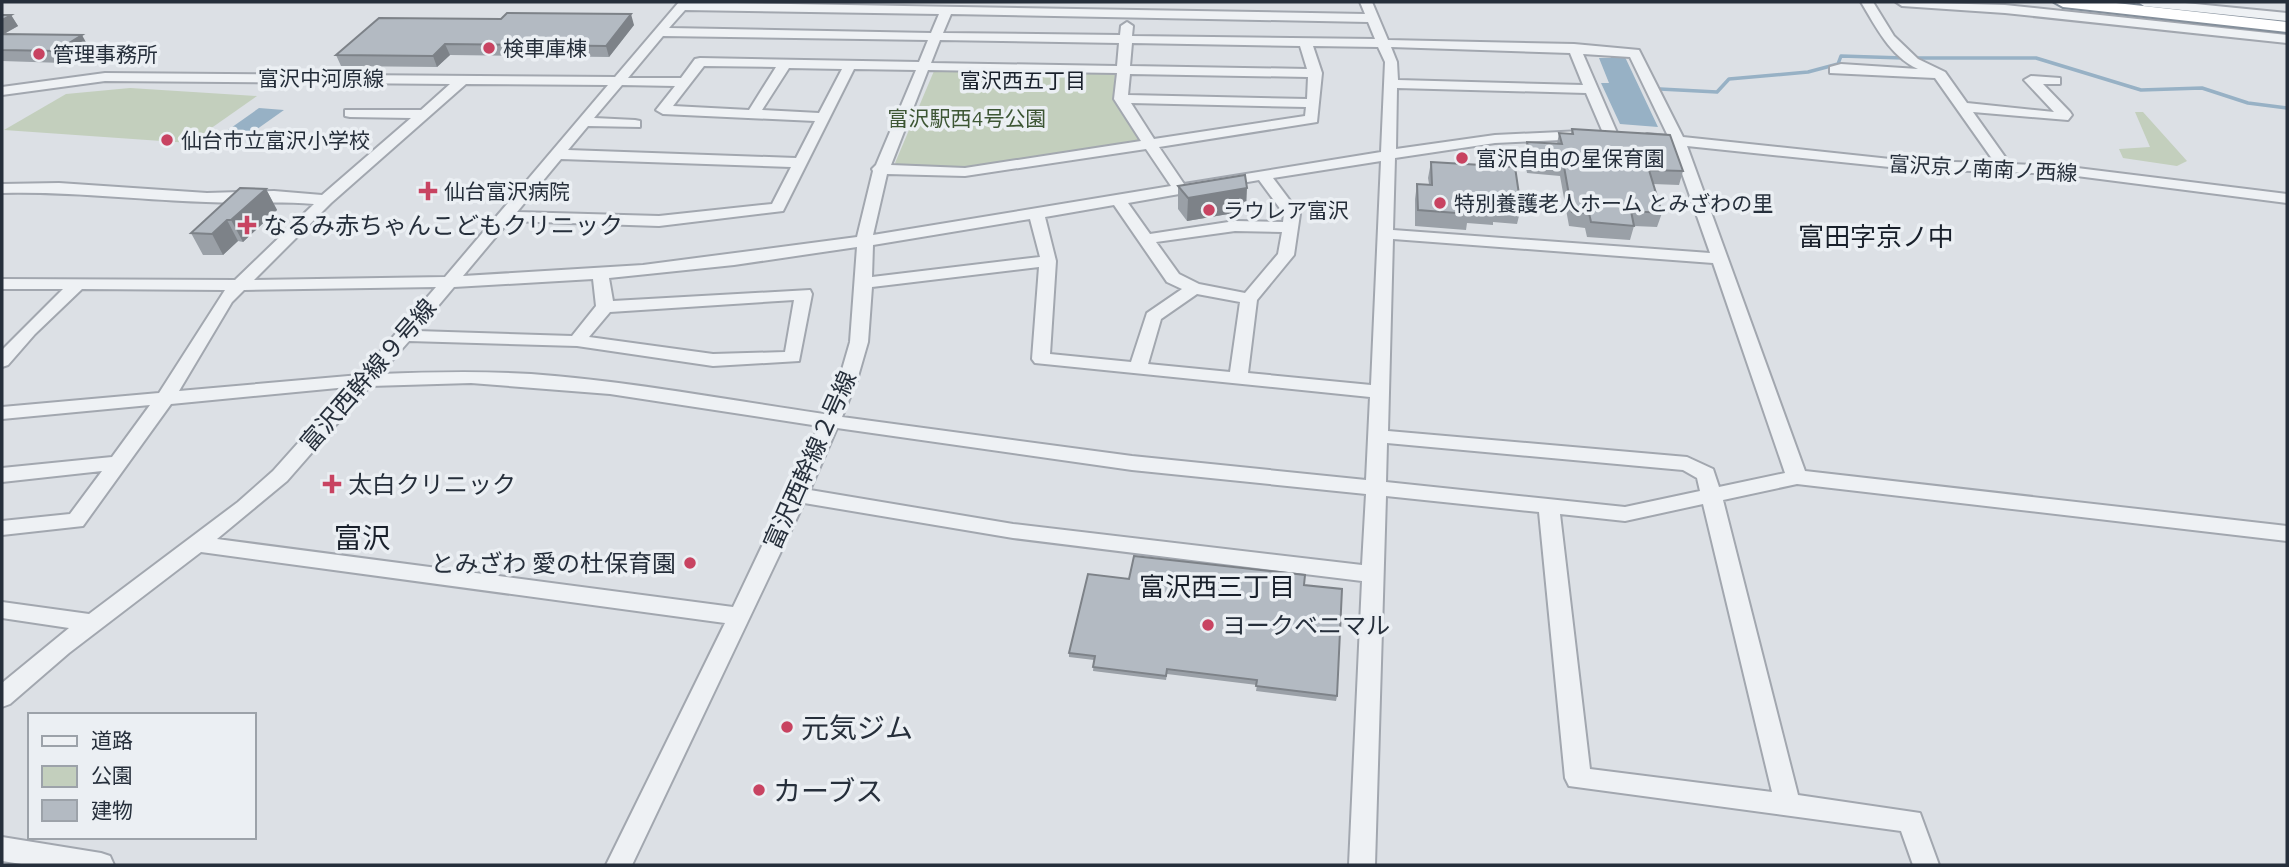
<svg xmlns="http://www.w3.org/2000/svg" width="2289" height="867" font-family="Ubuntu,'Noto Sans JP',sans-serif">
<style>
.green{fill:#c3cfbd}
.water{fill:#97b1c5}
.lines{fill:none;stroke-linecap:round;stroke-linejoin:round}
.stream{stroke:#97b1c5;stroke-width:3.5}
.minor-casing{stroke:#a2a7af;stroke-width:4}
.highway-casing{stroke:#848f9b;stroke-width:4}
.minor{fill:#eef1f4;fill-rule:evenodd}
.highway{fill:#fff;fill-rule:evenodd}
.wall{fill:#9aa0a7}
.shaded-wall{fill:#7d8288}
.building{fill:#b3bac2;stroke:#7d8288;stroke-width:2}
.poi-dot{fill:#c84361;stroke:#ebeff3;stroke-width:2.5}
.labels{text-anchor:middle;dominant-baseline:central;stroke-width:7;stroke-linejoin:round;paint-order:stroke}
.far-poi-label{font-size:21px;fill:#262f3b;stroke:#ebeff3;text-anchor:start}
.far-street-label{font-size:21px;fill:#262f3b;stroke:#ebeff3}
.far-neighbourhood-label{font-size:21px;fill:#19202b;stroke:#ebeff3}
.far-park-label{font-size:21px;fill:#3d5634;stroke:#ebeff3}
.poi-label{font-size:24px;fill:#262f3b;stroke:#ebeff3;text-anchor:start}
.street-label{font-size:24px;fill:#262f3b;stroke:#ebeff3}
.neighbourhood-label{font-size:26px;fill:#19202b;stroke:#ebeff3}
.quarter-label{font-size:28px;fill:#19202b;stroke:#ebeff3}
.near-poi-label{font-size:28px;fill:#262f3b;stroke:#ebeff3;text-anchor:start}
</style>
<rect width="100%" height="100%" fill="#dce0e5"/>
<g class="green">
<polygon points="941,69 1109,72 1115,75 1113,100 1140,141 1134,145 967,170 901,167 895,163 934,71"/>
<polygon points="130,88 257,96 190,143 4,130 66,94"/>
<polygon points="2135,112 2143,112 2187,161 2177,166 2123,158 2119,149 2150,147"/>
</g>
<g class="water">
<polygon points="1609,53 1625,57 1658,127 1620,124 1601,83 1609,83 1599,58 1611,58"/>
<polygon points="259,108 284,110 253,132 228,130"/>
</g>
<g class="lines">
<g class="stream">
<polyline points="1913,58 2036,58 2141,90 2202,88 2248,103 2287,108"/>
<polyline points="1660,89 1717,92 1729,79 1808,72 1838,64 1841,56 1903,58"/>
</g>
<g class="minor-casing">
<g id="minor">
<path d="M 679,2 L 1365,14 L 1360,2 L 1372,2 L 1388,40 L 1574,44 L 1639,50 L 1683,137 L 1909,161 L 1995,163 L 1935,78 L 1830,73 L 1830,67 L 1841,64 L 1918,69 C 1890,56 1876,27 1861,2 L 1873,2 L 1894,36 L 1918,59 L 1945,72 L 1967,103 L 2054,112 L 2024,80 L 2031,76 L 2060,78 L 2060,84 L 2043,84 L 2070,112 L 2072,115 L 2068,120 L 1973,112 L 2010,164 L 2061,166 L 2287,194 L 2287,203 L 2061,174 L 1909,169 L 1687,146 L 1805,471 L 2287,526 L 2287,541 L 1797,484 L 1723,500 L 1798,795 L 1920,813 L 1939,865 L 1913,865 L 1901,831 L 1569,786 L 1565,778 L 1539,512 L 1386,496 L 1375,865 L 1349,865 L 1362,581 L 1013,538 L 804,503 L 632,865 L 606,865 L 725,623 L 201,552 L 69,653 L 10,704 L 2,707 L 2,683 L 69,628 L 2,618 L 2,602 L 89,614 L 238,502 L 273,471 L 348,387 L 171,404 L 83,526 L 2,535 L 2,521 L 70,514 L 102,471 L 2,482 L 2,468 L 112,457 L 150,405 L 2,419 L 2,407 L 159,393 L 225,290 L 82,289 L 35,334 L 8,365 L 2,367 L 2,350 L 63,289 L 2,289 L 2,279 L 235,280 L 314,204 C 277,201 242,204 206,202 C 138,200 71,191 2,193 L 2,184 L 59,183 L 207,193 L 274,191 L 322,195 L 411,118 L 350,117 L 345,116 L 345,110 L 421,110 L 450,84 L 105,81 L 2,95 L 2,87 L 105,73 L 615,77 ZM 685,10 L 939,14 L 931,33 L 669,28 ZM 951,14 L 1368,22 L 1375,39 L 1132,36 L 1133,26 L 1127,22 L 1121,26 L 1120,35 L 943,33 ZM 663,36 L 928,40 L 919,62 L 700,58 L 695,59 L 681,78 L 628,78 ZM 940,40 L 1119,43 L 1117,66 L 931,63 ZM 1132,43 L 1300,46 L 1307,69 L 1130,66 ZM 1313,46 L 1378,47 L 1385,62 L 1381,152 L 1184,184 L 1159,147 L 1317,122 L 1322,73 ZM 1391,47 L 1570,53 L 1583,85 L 1398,80 L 1397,62 ZM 1583,54 L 1630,57 L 1668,136 L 1647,134 L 1640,138 L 1647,142 L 1672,145 L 1710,253 L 1393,230 L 1395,158 L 1495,143 L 1582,139 L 1589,135 L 1582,131 L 1495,135 L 1396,149 L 1397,88 L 1586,93 L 1604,135 L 1611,139 L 1616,138 L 1618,135 ZM 704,66 L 776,67 L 749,110 L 673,106 ZM 789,68 L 842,69 L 819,113 L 762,110 ZM 854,69 L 916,70 L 876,165 L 872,169 L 873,171 L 857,237 L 643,265 L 463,276 L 509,221 L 659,226 L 783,211 ZM 928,70 L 1117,73 L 1114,99 L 1141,141 L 965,168 L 891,165 ZM 1130,74 L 1308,77 L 1307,99 L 1128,95 ZM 466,84 L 608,85 L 445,277 L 254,280 L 331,203 ZM 622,85 L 675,86 L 656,110 L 663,114 L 815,121 L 796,158 L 568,150 L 588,126 L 640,127 L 640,121 L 635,120 L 594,118 ZM 1131,103 L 1306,107 L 1305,116 L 1154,139 ZM 1146,149 L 1171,186 L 873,235 L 887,174 L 965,176 ZM 561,159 L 791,167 L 772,204 L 659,216 L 517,212 ZM 1381,161 L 1371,385 L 1248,373 L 1257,300 L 1294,255 L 1300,214 L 1273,178 ZM 1259,180 L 1284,214 L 1283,222 L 1235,221 L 1150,234 L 1128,203 ZM 1114,205 L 1167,282 L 1182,289 L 1147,313 L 1131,362 L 1050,354 L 1056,261 L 1045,217 ZM 1030,219 L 1040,257 L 872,277 L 873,245 ZM 1235,231 L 1282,232 L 1278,254 L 1245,293 L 1199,284 L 1179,274 L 1156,242 ZM 1393,239 L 1713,263 L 1785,473 L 1719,487 L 1713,469 L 1687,457 L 1388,431 ZM 857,247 L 850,342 L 839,380 L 824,414 C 727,400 629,381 531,374 C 481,371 431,372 380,374 L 409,341 L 577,346 L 713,366 L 799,361 L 812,294 L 810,290 L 613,301 L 609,278 L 734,265 ZM 1039,267 L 1032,359 L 1035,363 L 1370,397 L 1366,480 L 1132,456 L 842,417 L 857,380 L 868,342 L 872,287 ZM 593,279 L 596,306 L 572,336 L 417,331 L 454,287 ZM 436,287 L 360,375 L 179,391 L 232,302 L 244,290 ZM 1197,294 L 1240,302 L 1230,372 L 1148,364 L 1161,319 ZM 794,300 L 785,352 L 713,354 L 589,337 L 610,312 ZM 471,383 L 610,394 L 819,426 L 733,607 L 217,539 L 287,481 L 370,386 ZM 837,428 L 1132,470 L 1366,494 L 1362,565 L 1013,524 L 810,490 ZM 1387,443 L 1683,470 L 1697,478 L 1700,491 L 1625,507 L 1386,482 ZM 1703,504 L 1772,792 L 1590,769 L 1560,514 L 1625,521 Z"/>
<polygon points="1896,2 2005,5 2287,35 2287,43 2005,13 1902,6"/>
<polygon points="2138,2 2175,2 2287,13 2287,21 2144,6"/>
<polygon points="2,837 101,853 110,856 114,865 28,865 2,861"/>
</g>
</g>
<g class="highway-casing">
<polygon id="highway" points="2054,2 2107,2 2287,22 2287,32 2063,7"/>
</g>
<use href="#minor" class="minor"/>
<use href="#highway" class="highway"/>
</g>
<g class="wall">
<polygon points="2,15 11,15 18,26 4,34 88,46 63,63 2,61"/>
<polygon points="634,25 609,57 450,55 437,67 341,66 336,55"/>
<polygon points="1572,129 1683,171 1679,185 1653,184 1662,213 1657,227 1634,226 1630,240 1587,237 1585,228 1569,226 1560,176 1527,173 1524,156 1527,142 1557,144 1559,133 1571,134"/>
<polygon points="1431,162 1521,208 1517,224 1493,222 1493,225 1467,223 1466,230 1415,226 1415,199 1417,184 1429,184 1428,178"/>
<polygon points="1178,186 1246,211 1187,221 1178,209"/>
<polygon points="266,189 277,210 243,242 238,241 223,255 203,255 191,233"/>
<polygon points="1129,579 1304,585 1337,696 1336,701 1256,691 1257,685 1167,674 1166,680 1093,671 1094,660 1069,657 1069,653"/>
</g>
<g class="shaded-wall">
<polygon points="631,14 634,25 609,57 606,46"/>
<polygon points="11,15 18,26 2,35 2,20"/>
<polygon points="82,35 88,46 63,63 56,51"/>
<polygon points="445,44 450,55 437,67 433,56"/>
<polygon points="1247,188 1246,211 1187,221 1188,198"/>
<polygon points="266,189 277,210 243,242 231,220"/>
<polygon points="227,220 238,241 223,255 212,234"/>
</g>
<g class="building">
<polygon points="507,13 631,14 606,46 445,44 433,56 336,55 379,18 501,19"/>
<polygon points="2,15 11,15 2,20"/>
<polygon points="2,34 82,35 56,51 2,50"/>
<polygon points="1572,129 1670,135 1683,171 1649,170 1662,213 1631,211 1634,226 1591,222 1589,213 1572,212 1563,161 1530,159 1527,142 1562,144 1559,133 1573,134"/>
<polygon points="1431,162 1515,167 1521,208 1496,206 1496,209 1468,207 1469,214 1418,210 1417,184 1432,185"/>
<polygon points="1245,175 1247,188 1188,198 1178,186"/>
<polygon points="240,188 266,189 231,220 227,220 212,234 191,233"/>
<polygon points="1134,556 1305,575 1304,585 1342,589 1337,696 1256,686 1257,680 1167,669 1166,676 1093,667 1095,656 1069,653 1088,574 1129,579"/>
</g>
<g class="poi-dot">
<circle cx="489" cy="48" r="7"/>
<circle cx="39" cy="54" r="7"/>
<circle cx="167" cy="140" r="7"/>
<circle cx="1462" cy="158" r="7"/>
<path d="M424.5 180.5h7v7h7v7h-7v7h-7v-7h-7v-7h7z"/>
<circle cx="1440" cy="203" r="7"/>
<circle cx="1209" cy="210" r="7"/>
<path d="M243.5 214.5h7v7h7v7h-7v7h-7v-7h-7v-7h7z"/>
<path d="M328.5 473.5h7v7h7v7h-7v7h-7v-7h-7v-7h7z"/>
<circle cx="690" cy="563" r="7"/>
<circle cx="1208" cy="625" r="7"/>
<circle cx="787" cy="727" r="7"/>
<circle cx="759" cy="790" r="7"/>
</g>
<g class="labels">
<g class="far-poi-label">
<text x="503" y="48">検車庫棟</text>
<text x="53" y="54">管理事務所</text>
<text x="181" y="140">仙台市立富沢小学校</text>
<text x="1476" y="158">富沢自由の星保育園</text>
<text x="444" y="191">仙台富沢病院</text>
<text x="1454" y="203">特別養護老人ホーム とみざわの里</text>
<text x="1223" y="210">ラウレア富沢</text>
</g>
<g class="far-street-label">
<text x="321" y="78">富沢中河原線</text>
<text transform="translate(1983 168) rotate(3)">富沢京ノ南南ノ西線</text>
</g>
<g class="far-neighbourhood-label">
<text x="1023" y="80">富沢西五丁目</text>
</g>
<g class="far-park-label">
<text x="967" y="118">富沢駅西4号公園</text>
</g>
<g class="poi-label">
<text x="263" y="225">なるみ赤ちゃんこどもクリニック</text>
<text x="348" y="484">太白クリニック</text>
<text x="676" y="563" text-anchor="end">とみざわ 愛の杜保育園</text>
<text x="1222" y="625">ヨークベニマル</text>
</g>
<g class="street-label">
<text transform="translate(368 375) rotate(-49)">富沢西幹線９号線</text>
<text transform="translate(810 460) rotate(-66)">富沢西幹線２号線</text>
</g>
<g class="neighbourhood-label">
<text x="1876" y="236">富田字京ノ中</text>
<text x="1217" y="586">富沢西三丁目</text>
</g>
<g class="quarter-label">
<text x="362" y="537">富沢</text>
</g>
<g class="near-poi-label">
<text x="801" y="727">元気ジム</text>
<text x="773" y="790">カーブス</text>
</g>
</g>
<rect width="2289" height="867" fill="none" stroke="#262f3b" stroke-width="7"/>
<rect x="28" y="713" width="228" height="126" fill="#ebeff3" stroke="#9ca2a9" stroke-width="2"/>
<rect x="42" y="736" width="35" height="10" fill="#eef1f4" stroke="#9ca2a9" stroke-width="2"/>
<text x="91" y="748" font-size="21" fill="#262f3b">道路</text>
<rect x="42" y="766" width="35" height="21" fill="#c3cfbd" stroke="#9ca2a9" stroke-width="2"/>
<text x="91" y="783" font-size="21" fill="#262f3b">公園</text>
<rect x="42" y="800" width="35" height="21" fill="#b3bac2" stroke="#9ca2a9" stroke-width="2"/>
<text x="91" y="818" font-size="21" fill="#262f3b">建物</text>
</svg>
